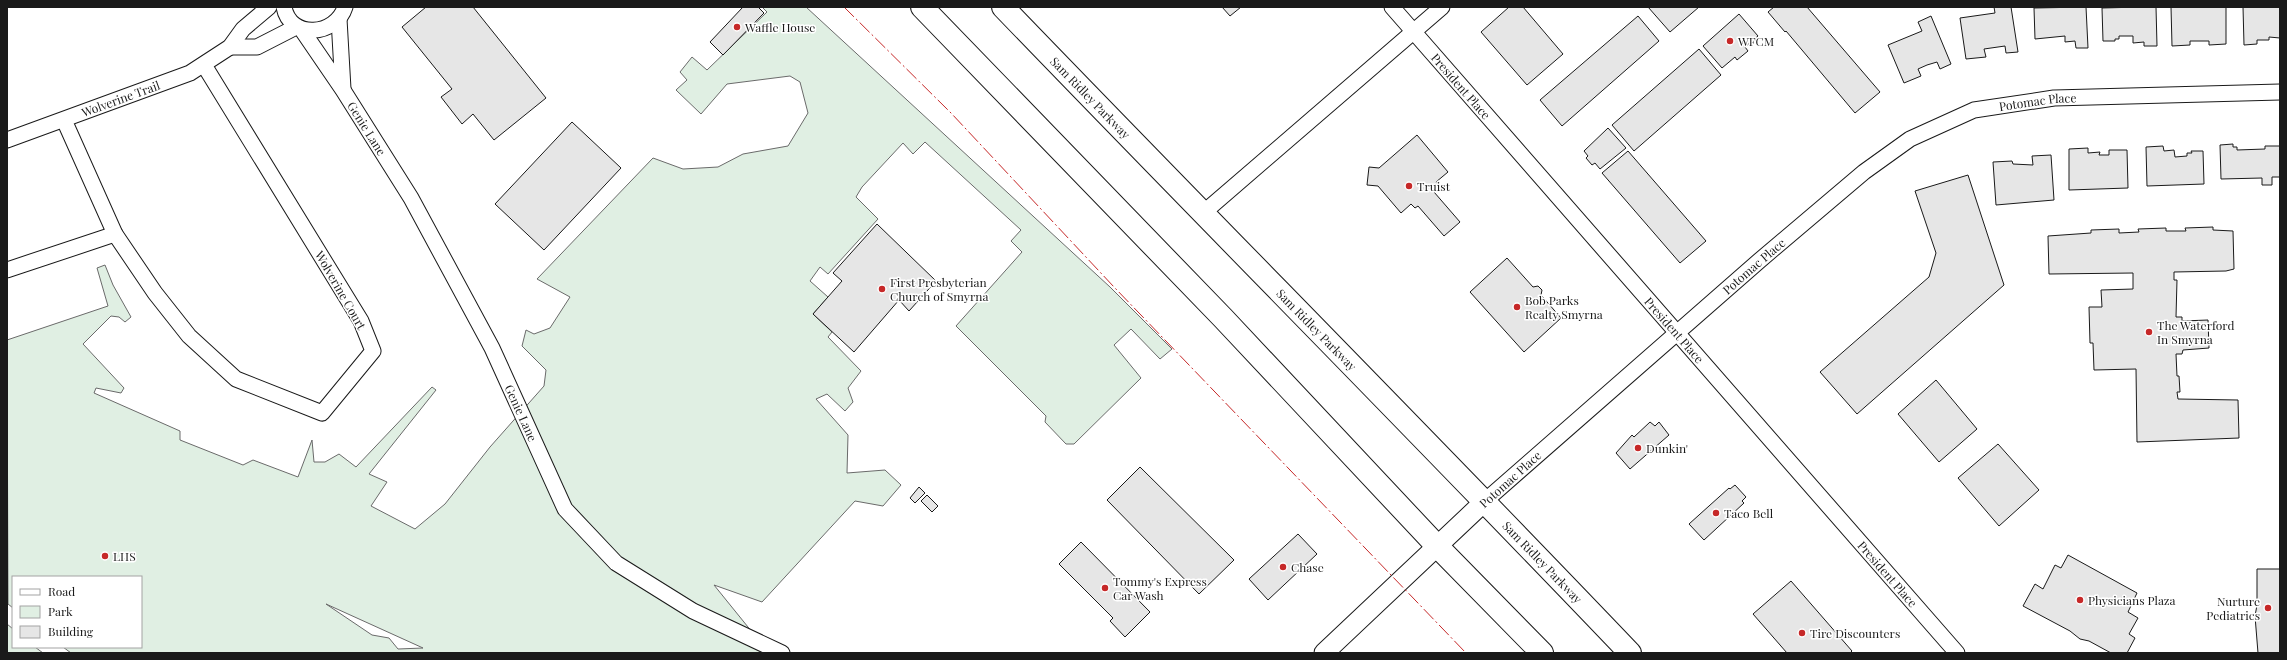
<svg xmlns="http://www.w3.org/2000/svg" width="2287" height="660" font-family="'Playfair Display',serif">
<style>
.green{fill:#e0efe3;stroke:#6a6a6a;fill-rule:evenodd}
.building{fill:#e6e6e6;stroke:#1a1a1a}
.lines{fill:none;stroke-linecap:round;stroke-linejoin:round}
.minor-casing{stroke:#1a1a1a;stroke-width:17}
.tertiary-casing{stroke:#1a1a1a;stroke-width:21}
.primary-casing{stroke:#1a1a1a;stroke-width:24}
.minor{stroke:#fff;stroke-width:15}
.tertiary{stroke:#fff;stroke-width:19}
.primary{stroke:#fff;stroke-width:22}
.power{stroke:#c62828;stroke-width:1;stroke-dasharray:14 3 2 3;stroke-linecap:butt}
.poi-dot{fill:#c62828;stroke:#fff;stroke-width:1.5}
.labels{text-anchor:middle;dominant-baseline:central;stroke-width:3;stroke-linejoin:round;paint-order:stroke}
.poi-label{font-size:12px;fill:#1a1a1a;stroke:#fff;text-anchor:start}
.street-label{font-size:12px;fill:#1a1a1a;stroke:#fff}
</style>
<rect width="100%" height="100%" fill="#fff"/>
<g class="green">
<path d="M 762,7 L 806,7 L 1110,287 L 1172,349 L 1160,359 L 1131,329 L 1114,345 L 1141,378 L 1074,444 L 1066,444 L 1045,422 L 1046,416 L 956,326 L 1022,252 L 1011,241 L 1021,230 L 925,142 L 913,154 L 903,143 L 862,187 L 856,197 L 878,219 L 828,274 L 820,267 L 810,281 L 828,297 L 813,314 L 832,332 L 828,337 L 861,371 L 848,388 L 853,402 L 845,411 L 827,394 L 816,399 L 848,435 L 847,473 L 885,470 L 901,485 L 883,506 L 855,501 L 762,602 L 714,585 L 769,653 L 71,653 L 63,647 L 141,647 L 141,577 L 13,577 L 13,608 L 8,604 L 7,340 L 108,306 L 97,268 L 105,265 L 113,285 L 131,317 L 125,322 L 119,317 L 111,316 L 83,344 L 124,388 L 121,393 L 96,388 L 94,393 L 180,431 L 180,440 L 243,465 L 253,460 L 298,477 L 312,440 L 314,462 L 325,462 L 339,454 L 356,467 L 432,387 L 436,390 L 369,474 L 387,482 L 371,506 L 415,529 L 445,504 L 490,447 L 544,386 L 546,370 L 522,346 L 526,330 L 534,334 L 550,328 L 570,297 L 537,279 L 653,158 L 683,169 L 718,167 L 743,154 L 788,146 L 808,113 L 800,82 L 790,76 L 727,84 L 701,114 L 676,90 L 687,80 L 680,72 L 692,57 L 707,70 L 767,12 ZM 326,604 L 423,648 L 398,649 L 389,638 L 372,635 Z"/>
<polygon points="7,624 13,629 13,647 35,647 43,653 7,653"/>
</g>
<g class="building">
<polygon points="426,7 473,7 546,98 494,140 473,114 462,124 441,97 452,89 402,27"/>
<polygon points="743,7 758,7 764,13 723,55 710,42"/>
<polygon points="1222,7 1241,7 1230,16"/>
<polygon points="1509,7 1523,7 1563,54 1527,85 1481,32"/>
<polygon points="1648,7 1699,7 1670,32"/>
<polygon points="1774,7 1807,7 1880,92 1855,113 1786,31 1785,32 1768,12"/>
<polygon points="1994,7 2011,7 2018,52 2006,53 2005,46 1984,49 1986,57 1966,59 1960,18 1995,13"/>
<polygon points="2086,7 2088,48 2076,48 2075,41 2065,42 2065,36 2035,39 2034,8"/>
<polygon points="2141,7 2156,7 2157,46 2144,46 2144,42 2133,43 2133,36 2119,36 2119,39 2115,39 2115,41 2103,41 2102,8"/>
<polygon points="2171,7 2226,7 2226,44 2209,45 2209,41 2190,41 2190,45 2172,46"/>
<polygon points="2243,7 2280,7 2280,44 2280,38 2269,37 2269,40 2257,40 2257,44 2244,45"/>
<polygon points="1739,14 1758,36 1745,47 1748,51 1737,60 1735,57 1722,68 1703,46"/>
<polygon points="1638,16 1659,41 1562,126 1540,100"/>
<polygon points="1931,16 1951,64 1940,69 1937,62 1927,65 1918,69 1921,76 1904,83 1888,45 1922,31 1918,22"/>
<polygon points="1699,49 1721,75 1634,151 1612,125"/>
<polygon points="572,122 621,168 544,250 495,204"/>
<polygon points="1608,128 1626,148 1600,169 1595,163 1592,165 1586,158 1588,156 1584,151"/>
<polygon points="1417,135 1448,172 1436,182 1440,187 1434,192 1460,222 1444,236 1418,206 1415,208 1411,204 1401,213 1378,186 1367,185 1369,167 1379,168"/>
<polygon points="2233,144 2233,147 2237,147 2237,150 2265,149 2265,146 2280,146 2280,177 2272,177 2272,185 2262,185 2262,178 2221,179 2220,145"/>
<polygon points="2163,146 2164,151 2174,150 2175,157 2187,156 2187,153 2192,153 2191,151 2203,151 2204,184 2147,186 2146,147"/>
<polygon points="2088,148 2088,153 2100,152 2099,155 2109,155 2109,150 2127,150 2128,188 2069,190 2069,149"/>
<polygon points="1628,151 1706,241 1680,263 1602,173"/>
<polygon points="2051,155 2054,200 1996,205 1993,162 2012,161 2013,164 2033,165 2032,156"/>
<polygon points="1968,175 2004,285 1857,414 1820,372 1929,277 1936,253 1915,191"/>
<polygon points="877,224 936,281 909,311 899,300 854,352 813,314 842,281 833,273"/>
<polygon points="2213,227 2213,230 2233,231 2234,269 2226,271 2174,272 2174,280 2177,280 2176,317 2182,317 2182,321 2208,320 2209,348 2183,350 2182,354 2176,354 2177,376 2179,376 2180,392 2177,392 2178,399 2238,400 2239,438 2137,442 2136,369 2094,370 2093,343 2090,343 2089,307 2102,307 2101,290 2133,289 2133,273 2049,274 2048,236 2091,233 2091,230 2119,229 2119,233 2139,232 2138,229 2166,228 2166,231 2186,231 2185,228"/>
<polygon points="1507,258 1533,287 1538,286 1542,290 1541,295 1561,318 1524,352 1470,292"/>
<polygon points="1936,380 1977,429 1939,462 1898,414"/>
<polygon points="1650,422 1655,426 1659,422 1669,435 1630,469 1616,453 1632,435 1634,437"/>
<polygon points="1998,444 2039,490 1999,526 1958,478"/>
<polygon points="1140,467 1234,560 1199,594 1107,500"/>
<polygon points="1735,485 1746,497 1742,501 1744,503 1704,540 1689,524 1729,488 1730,489"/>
<polygon points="919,487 925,493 915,503 910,498"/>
<polygon points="927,495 938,506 932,512 921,501"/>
<polygon points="1298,534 1317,554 1268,600 1249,579"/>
<polygon points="1081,542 1150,612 1125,637 1110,621 1113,618 1059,564"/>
<polygon points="2068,555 2137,593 2128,612 2138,618 2129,634 2135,638 2127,653 2111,653 2089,641 2080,639 2070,631 2023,606 2035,584 2043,589 2055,565 2061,568"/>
<polygon points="2257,569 2280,569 2280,653 2258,653 2255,616 2257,605"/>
<polygon points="1791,581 1852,651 1850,653 1787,653 1753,614"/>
</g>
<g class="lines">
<g class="minor-casing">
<g id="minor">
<path d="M 284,7 C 290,40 336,36 345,7"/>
<path id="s1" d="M 1392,7 L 1957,653"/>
<polyline points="339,19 343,89"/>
<path id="s2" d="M 302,30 L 343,90 L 411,198 L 492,348 L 565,509 L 616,563 L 693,611 L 782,653"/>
<polyline points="230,47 257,47 296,27"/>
<polyline points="64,120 115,234 155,293 189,336 236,379 322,413 373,351 361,321 204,65"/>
<path id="s3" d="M 7,140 L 190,73 L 230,47 L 243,29 L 269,7"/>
<polyline points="1202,214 1442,7"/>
<polyline points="7,270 115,234"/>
<path id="s4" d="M 1485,501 L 1759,261 L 1864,172 L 1910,139 L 1974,110 L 2054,98 L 2280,92"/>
</g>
</g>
<g class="tertiary-casing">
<polyline id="tertiary" points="1324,653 1485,501"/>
</g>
<g class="primary-casing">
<g id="primary">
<polyline points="922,7 1223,318 1437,546 1542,653"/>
<path id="s5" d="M 1003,7 C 1211,223 1423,436 1630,653"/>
</g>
</g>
<use href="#minor" class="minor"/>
<use href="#tertiary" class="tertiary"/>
<use href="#primary" class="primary"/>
<polyline class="power" points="844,7 951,113 1114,287 1466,653"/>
</g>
<g class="poi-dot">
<circle cx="737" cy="27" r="4"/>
<circle cx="1730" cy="41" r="4"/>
<circle cx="1409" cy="186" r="4"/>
<circle cx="882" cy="289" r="4"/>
<circle cx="1517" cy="307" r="4"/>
<circle cx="2149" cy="332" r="4"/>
<circle cx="1638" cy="448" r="4"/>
<circle cx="1716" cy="513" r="4"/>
<circle cx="105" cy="556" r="4"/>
<circle cx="1283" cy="567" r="4"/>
<circle cx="1105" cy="588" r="4"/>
<circle cx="2080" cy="600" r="4"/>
<circle cx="2268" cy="608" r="4"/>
<circle cx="1802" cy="633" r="4"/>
</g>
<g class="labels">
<g class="poi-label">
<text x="745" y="27">Waffle House</text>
<text x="1738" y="41">WFCM</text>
<text x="1417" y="186">Truist</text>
<text x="890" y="282">First Presbyterian<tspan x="890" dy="14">Church of Smyrna</tspan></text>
<text x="1525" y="300">Bob Parks<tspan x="1525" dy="14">Realty Smyrna</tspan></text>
<text x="2157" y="325">The Waterford<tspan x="2157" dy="14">In Smyrna</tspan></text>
<text x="1646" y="448">Dunkin'</text>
<text x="1724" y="513">Taco Bell</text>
<text x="113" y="556">LHS</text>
<text x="1291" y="567">Chase</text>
<text x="1113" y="581">Tommy's Express<tspan x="1113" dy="14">Car Wash</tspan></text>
<text x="2088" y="600">Physicians Plaza</text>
<text x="2260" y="601" text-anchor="end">Nurture<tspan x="2260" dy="14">Pediatrics</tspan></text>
<text x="1810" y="633">Tire Discounters</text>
</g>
<g class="street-label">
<text stroke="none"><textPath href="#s1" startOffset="105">President Place</textPath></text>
<text stroke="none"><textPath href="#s5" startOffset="126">Sam Ridley Parkway</textPath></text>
<text stroke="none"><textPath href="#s3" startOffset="121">Wolverine Trail</textPath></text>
<text stroke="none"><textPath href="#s4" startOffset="693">Potomac Place</textPath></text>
<text stroke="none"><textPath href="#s2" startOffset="118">Genie Lane</textPath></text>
<text stroke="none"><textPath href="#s4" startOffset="357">Potomac Place</textPath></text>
<text transform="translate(341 290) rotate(60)">Wolverine Court</text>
<text stroke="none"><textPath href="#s5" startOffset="450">Sam Ridley Parkway</textPath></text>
<text stroke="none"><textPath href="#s1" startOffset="429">President Place</textPath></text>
<text stroke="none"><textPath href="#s2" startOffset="442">Genie Lane</textPath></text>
<text transform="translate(1510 479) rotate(-42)">Potomac Place</text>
<text stroke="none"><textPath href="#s5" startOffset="774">Sam Ridley Parkway</textPath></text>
<text stroke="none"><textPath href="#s1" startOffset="753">President Place</textPath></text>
</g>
</g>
<rect width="2287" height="660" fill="none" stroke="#1a1a1a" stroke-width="16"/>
<rect x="12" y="576" width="130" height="72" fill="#ffffff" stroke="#a3a3a3"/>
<rect x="20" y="589" width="20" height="6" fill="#ffffff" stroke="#a3a3a3"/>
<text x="48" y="596" font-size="12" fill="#1a1a1a">Road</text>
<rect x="20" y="606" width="20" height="12" fill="#e0efe3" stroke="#a3a3a3"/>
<text x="48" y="616" font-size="12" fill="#1a1a1a">Park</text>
<rect x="20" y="626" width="20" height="12" fill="#e6e6e6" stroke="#a3a3a3"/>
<text x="48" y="636" font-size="12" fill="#1a1a1a">Building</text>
</svg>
